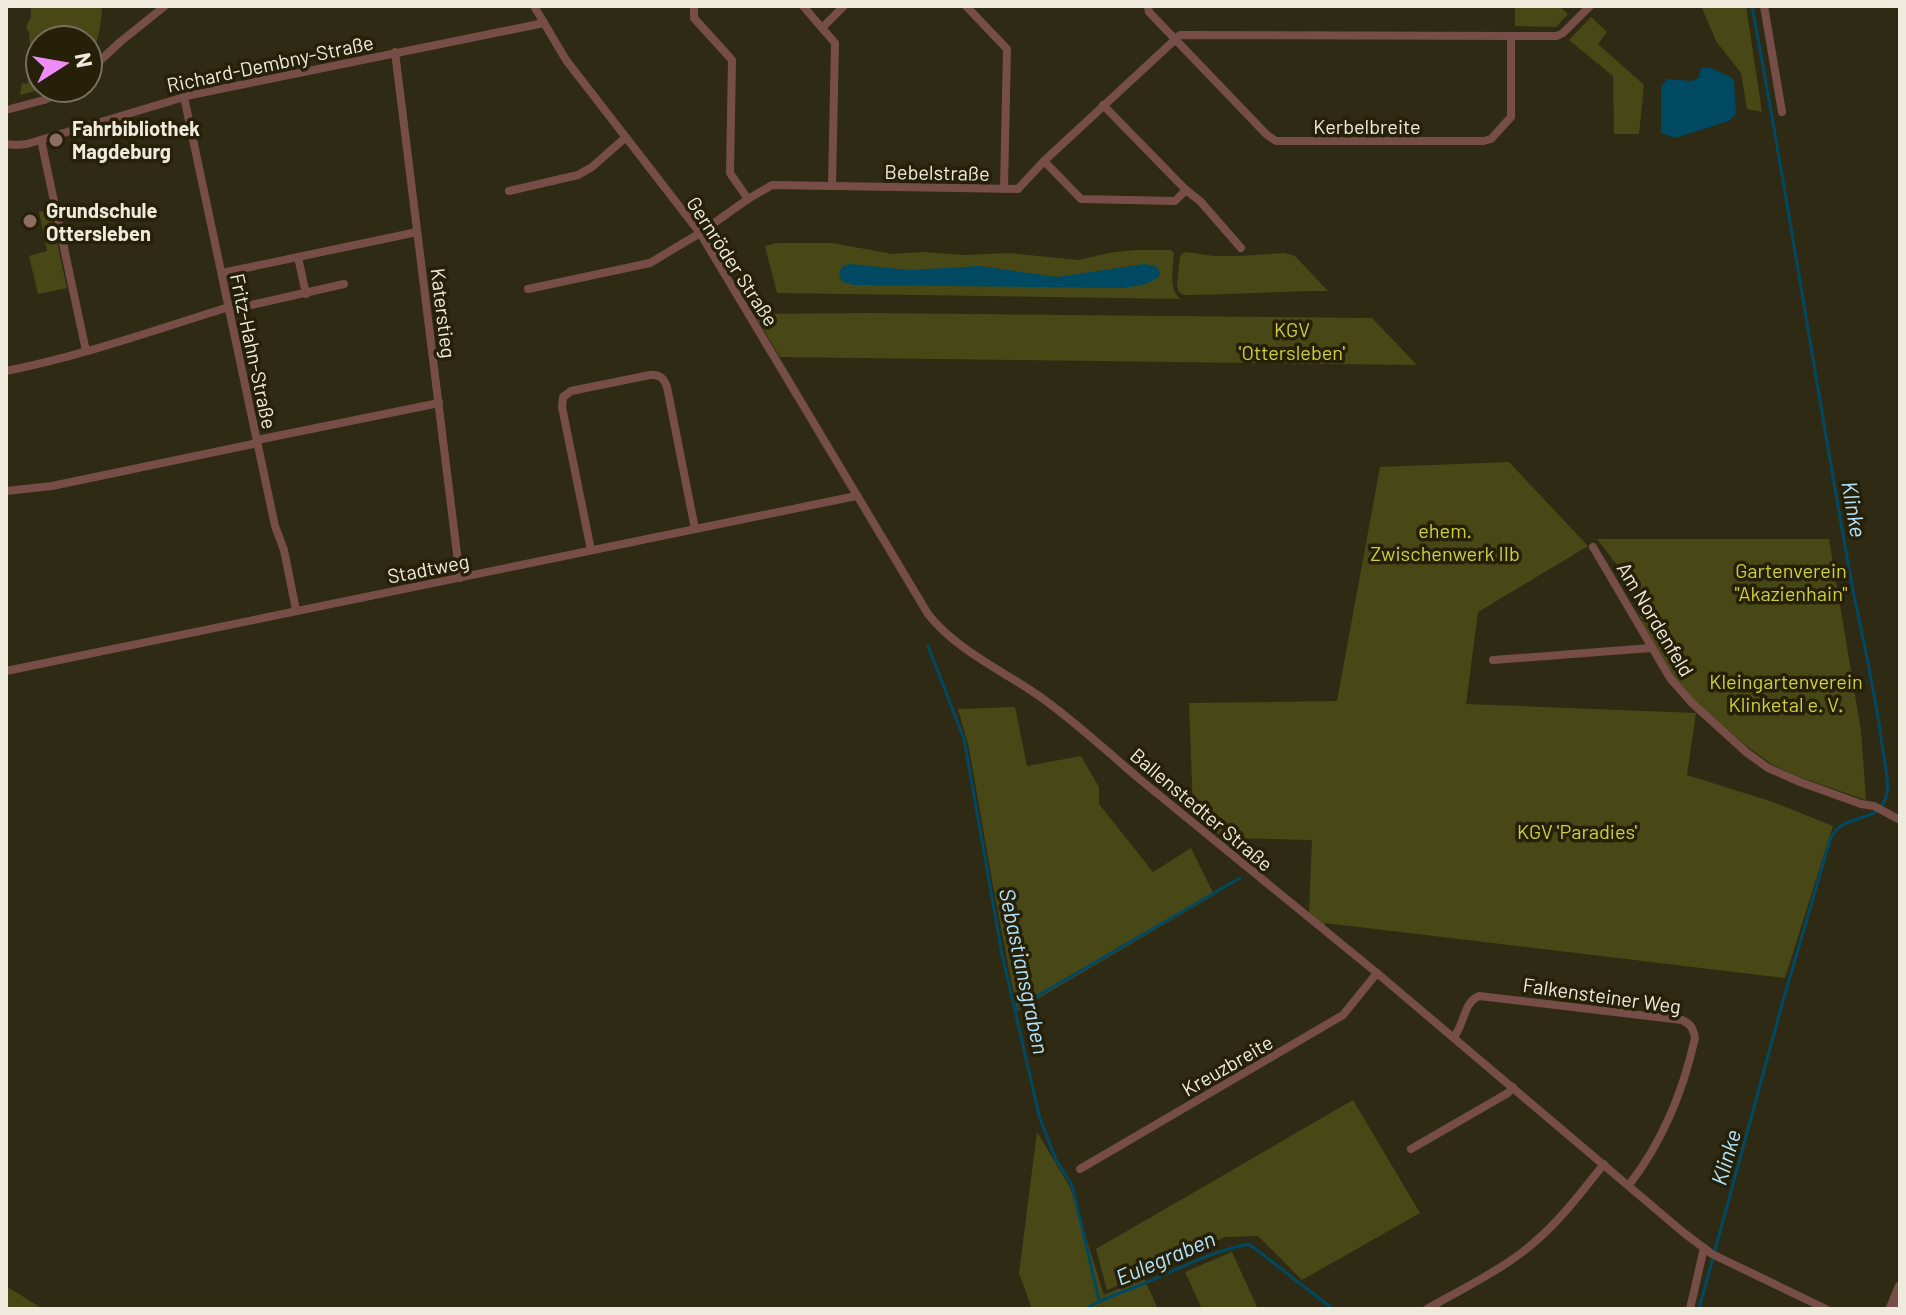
<svg xmlns="http://www.w3.org/2000/svg" width="1906" height="1315" font-family="Barlow,sans-serif">
<style>
.green{fill:#474816}
.water{fill:#004963}
.lines{fill:none;stroke-linecap:round;stroke-linejoin:round}
.stream{stroke:#004963;stroke-width:3}
.minor{stroke:#774e47;stroke-width:8}
.tertiary{stroke:#774e47;stroke-width:11}
.education-dot{fill:#8d6e63;stroke:#262009;stroke-width:3}
.labels{text-anchor:middle;dominant-baseline:central;stroke-width:7;stroke-linejoin:round;paint-order:stroke}
.street-label{font-size:20px;fill:#eeebdd;stroke:#262009}
.poi-label{font-size:20px;font-weight:bold;fill:#eeebdd;stroke:#262009;text-anchor:start}
.park-label{font-size:20px;fill:#cdcf41;stroke:#262009}
.water-label{font-size:22px;font-style:italic;fill:#b1e4fe;stroke:#262009}
</style>
<rect width="100%" height="100%" fill="#2f2a13"/>
<g class="green">
<path d="M 31,6 L 102,6 C 101,25 99,42 88,58 L 88,40 L 40,40 L 40,88 L 46,88 L 20,95 L 22,83 L 27,84 L 29,78 L 28,69 L 34,67 L 32,66 L 33,59 L 31,58 L 29,33 L 26,27 L 31,17 Z"/>
<polygon points="1515,6 1559,6 1568,14 1556,27 1515,26"/>
<polygon points="1701,6 1746,6 1762,112 1747,109 1741,73 1716,41"/>
<polygon points="1591,17 1607,32 1598,44 1644,85 1639,134 1614,134 1613,76 1569,40"/>
<polygon points="50,209 67,288 38,294 29,256 47,251 39,212"/>
<path d="M 777,243 L 832,243 L 893,254 L 923,252 L 964,255 L 1008,253 L 1079,260 L 1108,253 L 1135,250 L 1171,250 L 1174,254 C 1173,269 1168,288 1180,299 L 777,293 L 765,246 Z"/>
<path d="M 1185,252 L 1214,256 L 1241,256 L 1284,253 L 1295,256 L 1328,291 C 1280,291 1232,295 1184,295 L 1179,292 L 1177,286 L 1180,256 Z"/>
<polygon points="868,313 1372,318 1417,365 780,357 754,314"/>
<polygon points="1509,462 1588,546 1478,612 1466,704 1696,713 1687,775 1773,802 1833,826 1785,978 1325,923 1325,926 1309,913 1312,840 1223,838 1193,811 1189,703 1337,701 1380,467"/>
<polygon points="1597,539 1829,539 1861,731 1866,800 1799,777 1773,765 1745,745 1696,702 1671,673 1642,622 1626,581 1617,565"/>
<polygon points="1015,707 1027,766 1081,756 1099,787 1099,804 1153,872 1191,848 1214,895 1017,1011 993,886 969,748 958,709"/>
<polygon points="1353,1100 1420,1213 1302,1280 1258,1236 1225,1237 1107,1290 1096,1249"/>
<polygon points="1037,1132 1070,1187 1104,1295 1144,1278 1158,1309 1105,1309 1103,1306 1099,1309 1032,1309 1019,1273"/>
<polygon points="1232,1252 1258,1309 1202,1309 1185,1272"/>
<polygon points="6,1286 43,1309 6,1309"/>
</g>
<g class="water">
<polygon points="1708,67 1729,76 1734,80 1736,114 1729,121 1675,138 1661,133 1661,87 1667,79 1692,81 1699,77 1701,68"/>
<path d="M 851,264 L 909,270 L 980,266 L 1057,277 L 1145,264 L 1156,266 L 1160,272 L 1159,277 L 1146,284 L 1124,288 L 854,285 L 843,282 C 838,276 838,272 843,266 Z"/>
</g>
<g class="lines">
<g class="stream">
<polyline points="928,646 964,739 1002,954 1040,1119 1056,1160 1072,1185 1099,1300"/>
<polyline points="1015,1009 1240,878"/>
<path d="M 1086,1309 C 1104,1297 1124,1292 1143,1284 C 1178,1269 1212,1251 1249,1244 L 1333,1309"/>
<path d="M 1699,1309 L 1781,1008 L 1830,840 C 1843,809 1880,828 1887,793 C 1889,780 1885,764 1883,751 C 1876,695 1863,640 1852,585 C 1817,392 1788,198 1752,6"/>
</g>
<g class="minor">
<path d="M 534,6 L 566,60 L 700,233 L 928,614 C 957,651 1004,671 1042,698 C 1075,722 1106,750 1137,777 L 1377,973 L 1684,1233 L 1712,1254 L 1826,1309"/>
<polyline points="694,6 694,18 732,60 730,173 748,199"/>
<polyline points="803,6 822,28 844,6"/>
<polyline points="966,6 1007,49 1004,189"/>
<polyline points="1148,6 1149,12 1267,135 1276,141 1484,141 1491,139 1511,117 1511,36"/>
<polyline points="1764,6 1782,112"/>
<polyline points="822,28 835,43 832,185"/>
<polyline points="395,52 460,578"/>
<polyline points="88,72 120,42 165,6"/>
<polyline points="184,97 275,526 284,550 296,610"/>
<polyline points="6,110 44,100 70,88"/>
<polyline points="41,140 86,351"/>
<polyline points="6,144 17,145 27,144 191,95 544,23"/>
<polyline points="1044,161 1081,199 1175,201 1186,190 1103,105"/>
<polyline points="1186,190 1200,201 1241,248"/>
<polyline points="509,191 578,175 592,167 626,137"/>
<polyline points="298,257 306,294"/>
<polyline points="222,273 417,232"/>
<polyline points="528,289 650,263 700,233 748,199 772,185 1018,189 1044,161 1180,35 1557,36 1563,33 1590,6"/>
<polyline points="229,310 344,284"/>
<path d="M 6,371 C 82,356 155,330 229,307"/>
<polyline points="257,440 439,403"/>
<polyline points="6,491 52,486 258,443"/>
<polyline points="1593,547 1670,678 1692,703 1746,752 1768,768 1800,782 1861,804 1874,806 1900,820"/>
<path d="M 591,550 L 562,407 L 563,397 L 571,391 L 650,375 C 659,374 664,378 667,387 L 695,529"/>
<polyline points="1493,660 1651,648"/>
<polyline points="6,671 856,496"/>
<path d="M 1454,1037 C 1465,1023 1463,1003 1479,996 L 1682,1020 C 1691,1024 1693,1028 1695,1038 C 1683,1092 1663,1141 1629,1185"/>
<polyline points="1411,1149 1508,1093 1513,1087"/>
<polyline points="1080,1169 1343,1015 1377,973"/>
<path d="M 1427,1309 C 1462,1289 1508,1267 1538,1239 C 1563,1217 1583,1190 1604,1164"/>
<polyline points="1690,1309 1704,1248"/>
</g>
<polyline class="tertiary" points="1891,1309 1900,1287"/>
</g>
<g class="education-dot">
<circle cx="56" cy="140" r="8"/>
<circle cx="30" cy="221" r="8"/>
</g>
<g class="labels">
<g class="street-label">
<text transform="translate(270 63) rotate(-12)">Richard-Dembny-Straße</text>
<text x="1367" y="126">Kerbelbreite</text>
<text transform="translate(937 172) rotate(1)">Bebelstraße</text>
<text transform="translate(733 261) rotate(57)">Gernröder Straße</text>
<text transform="translate(444 313) rotate(83)">Katerstieg</text>
<text transform="translate(254 351) rotate(78)">Fritz-Hahn-Straße</text>
<text transform="translate(428 568) rotate(-11)">Stadtweg</text>
<text transform="translate(1656 619) rotate(59)">Am Nordenfeld</text>
<text transform="translate(1202 809) rotate(40)">Ballenstedter Straße</text>
<text transform="translate(1602 995) rotate(8)">Falkensteiner Weg</text>
<text transform="translate(1227 1065) rotate(-30)">Kreuzbreite</text>
</g>
<g class="poi-label">
<text x="72" y="128">Fahrbibliothek<tspan x="72" dy="23">Magdeburg</tspan></text>
<text x="46" y="210">Grundschule<tspan x="46" dy="23">Ottersleben</tspan></text>
</g>
<g class="park-label">
<text x="1292" y="329">KGV<tspan x="1292" dy="23">'Ottersleben'</tspan></text>
<text x="1445" y="530">ehem.<tspan x="1445" dy="23">Zwischenwerk IIb</tspan></text>
<text x="1791" y="570">Gartenverein<tspan x="1791" dy="23">"Akazienhain"</tspan></text>
<text x="1786" y="681">Kleingartenverein<tspan x="1786" dy="23">Klinketal e. V.</tspan></text>
<text x="1577" y="831">KGV 'Paradies'</text>
</g>
<g class="water-label">
<text transform="translate(1855 509) rotate(80)">Klinke</text>
<text transform="translate(1025 971) rotate(78)">Sebastiansgraben</text>
<text transform="translate(1725 1157) rotate(-74)">Klinke</text>
<text transform="translate(1165 1257) rotate(-23)">Eulegraben</text>
</g>
</g>
<rect width="1906" height="1315" fill="none" stroke="#eeebdd" stroke-width="16"/>
<g transform="translate(64 64) rotate(79)"><circle r="38" fill="#262009" stroke="#76715e" stroke-width="2"/>
<path d="M0-6L14 30L0 20L-14 30Z" fill="#ef8bf7"/>
<text y="-12" font-size="22" font-weight="bold" text-anchor="middle" fill="#eeebdd">N</text>
</g>
</svg>
